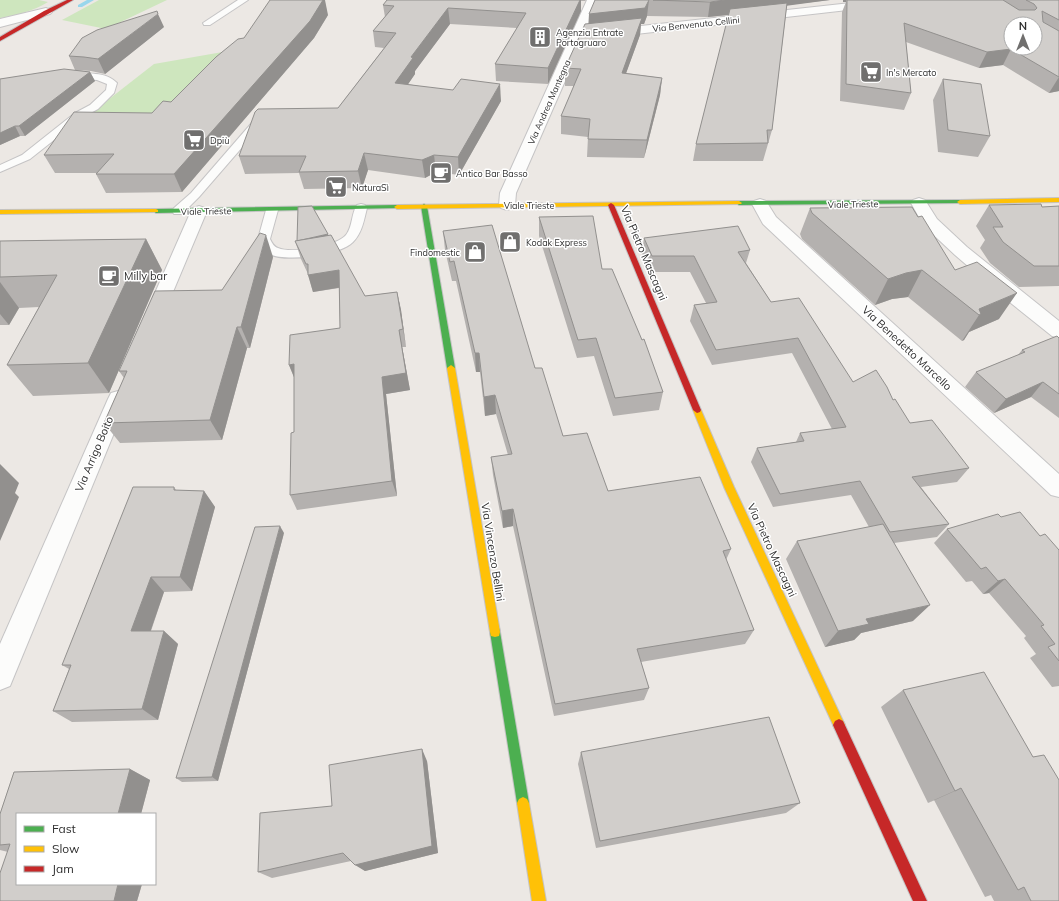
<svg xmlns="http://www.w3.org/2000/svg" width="1059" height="901" font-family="Mulish,sans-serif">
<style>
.green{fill:#cee6be}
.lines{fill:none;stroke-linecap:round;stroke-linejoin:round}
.stream{fill:#99d6ec;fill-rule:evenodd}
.lane-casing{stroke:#c5c4c5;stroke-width:2}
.street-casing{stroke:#c5c4c5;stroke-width:2}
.fast-casing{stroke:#c5c4c5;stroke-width:2}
.slow-casing{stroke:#c5c4c5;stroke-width:2}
.jam-casing{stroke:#c5c4c5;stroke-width:2}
.lane{fill:#fcfcfb;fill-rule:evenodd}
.street{fill:#fcfcfb;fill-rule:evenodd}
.fast{fill:#4caf50;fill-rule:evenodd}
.slow{fill:#ffc107;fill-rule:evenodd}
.jam{fill:#c62828;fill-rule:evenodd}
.wall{fill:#b4b1af}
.shaded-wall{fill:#92908e}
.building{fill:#d1cecb;stroke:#92908e;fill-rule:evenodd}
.labels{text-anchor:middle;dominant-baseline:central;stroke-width:3;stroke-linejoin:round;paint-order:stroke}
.far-street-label{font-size:9px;fill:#2e2e2e;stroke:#fff}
.far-poi-label{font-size:9px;fill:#2e2e2e;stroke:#fff;text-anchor:start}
.street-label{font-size:11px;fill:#2e2e2e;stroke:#fff}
.poi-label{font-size:11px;fill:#2e2e2e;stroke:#fff;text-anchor:start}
</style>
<rect width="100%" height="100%" fill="#ece8e4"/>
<g class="green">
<path d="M 0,0 L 39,0 L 48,2 C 33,11 17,15 0,18 Z"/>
<polygon points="99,0 167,0 106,29 62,20"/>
<polygon points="234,50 168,121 90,114 154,64"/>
</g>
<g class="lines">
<polygon class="stream" points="87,0 94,0 82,7 78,7 78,5"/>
<g class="lane-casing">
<g id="lane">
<polygon points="238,0 248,0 210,25 204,25 203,23"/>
<path d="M 72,73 C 86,74 106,71 117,83 L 114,93 L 98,109 L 83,117 L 30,159 L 0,172 L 0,165 L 22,155 L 75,113 L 90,105 L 106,90 L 107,84 L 97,80 L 69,78 L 67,76 L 69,74 Z"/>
<polygon points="260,117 265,120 264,122 199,197 182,214 174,214 172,211 174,208 191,193 256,118"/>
<path d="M 361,204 L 365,205 L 367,208 C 364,220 362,233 353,242 C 339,256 286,262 269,254 C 263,251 260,244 258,239 L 266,210 L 268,207 L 276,207 L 278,210 L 270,239 C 272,243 274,247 278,248 C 292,254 337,246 346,235 C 353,226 351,214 357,205 Z"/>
</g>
</g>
<g class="street-casing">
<g id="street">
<polygon points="587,0 599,0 586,32 878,0 915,0 913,2 909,3 583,40 516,193 515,205 513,208 507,210 501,208 499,205 500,193"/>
<polygon points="46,8 50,10 52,12 50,14 0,27 0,19"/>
<polygon points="919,198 925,200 937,219 967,247 1059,321 1059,338 1052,336 1012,304 955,255 924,226 911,203 913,200"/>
<polygon points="760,199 766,201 776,217 1059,474 1059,497 1051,495 763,224 752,204 754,201"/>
<polygon points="199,206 205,208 207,211 162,318 160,323 153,324 146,323 144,318 191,211 193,208"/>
<polygon points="118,391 125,393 128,399 10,686 0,690 0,644 108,399 111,393"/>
</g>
</g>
<g class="fast-casing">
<g id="fast">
<polygon points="960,200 963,202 962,203 739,205 736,203 739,201"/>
<polygon points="424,204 427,206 455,368 451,371 447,368 421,206"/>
<polygon points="397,205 399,206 399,208 156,213 153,211 156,209"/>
<polygon points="495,627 499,628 500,632 529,803 527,807 523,809 519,807 517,803 490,632 491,628"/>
</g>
</g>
<g class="slow-casing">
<g id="slow">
<polygon points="1059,198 1059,202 960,204 957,202 960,200"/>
<polygon points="739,201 742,203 741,204 397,209 394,207 397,205"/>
<polygon points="156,209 158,210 158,212 0,214 0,210"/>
<polygon points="451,365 455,368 500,632 499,636 495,637 491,636 490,632 447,368"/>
<polygon points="697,407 701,410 734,487 843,721 845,725 843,729 839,731 835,729 724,487 693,410"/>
<polygon points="523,797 527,799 529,803 546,901 532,901 517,803 519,799"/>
</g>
</g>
<g class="jam-casing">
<g id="jam">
<polygon points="67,0 73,0 0,41 0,37 44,11"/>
<polygon points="611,203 614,205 701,410 700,412 697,413 693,410 608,205"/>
<polygon points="839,719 843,721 927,901 913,901 833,725 835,721"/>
</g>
</g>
<use href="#lane" class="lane"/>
<use href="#street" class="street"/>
<use href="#fast" class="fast"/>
<use href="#slow" class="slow"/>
<use href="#jam" class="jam"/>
</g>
<g class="wall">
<polygon points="387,0 586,0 585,1 581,1 581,11 548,84 496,81 495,64 517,28 450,24 415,71 415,74 408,84 501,101 459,175 436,172 425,178 368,170 362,188 304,189 299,173 245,174 239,156 338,108 384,48 375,47 373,31 385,17 383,5"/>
<polygon points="595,0 830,0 787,5 772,130 763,161 693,161 696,144 729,15 708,17 647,16 644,24 641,24 640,35 626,73 662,78 660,95 644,158 587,157 588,137 561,134 561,116 574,86 565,86 565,68 589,24"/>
<polygon points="843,0 1059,0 1059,91 1049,93 1003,65 979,68 906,42 911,93 904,110 840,101 842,12 846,2 843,2"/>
<polygon points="328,15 314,38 182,192 106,193 96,174 97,173 55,173 44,155 152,113 171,102 244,38"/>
<polygon points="164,27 105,74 91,71 77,70 90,72 95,81 25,136 20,136 0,145 0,79 75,70 69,56"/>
<polygon points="943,79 990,136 978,157 938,152 933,100"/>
<polygon points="989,205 1042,207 1059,206 1059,286 1019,287 990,263 980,248 985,240 976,226"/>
<polygon points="810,208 955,270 999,319 969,332 964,340 962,341 908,297 892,299 875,305 802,239 800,234"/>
<polygon points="539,217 602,269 642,340 663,392 659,410 613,416 594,356 577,358 539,236"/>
<polygon points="443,231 535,368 563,436 608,491 731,549 726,560 754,630 745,644 641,662 649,688 644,700 554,716 513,526 503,528 493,475 491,457 508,455 496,414 485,416 480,372 476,372 456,281 452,281 445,250"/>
<polygon points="328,236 365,296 397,292 401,310 406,347 402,347 410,390 386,394 397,496 297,510 290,495 294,432 294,377 289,365 340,328 339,288 313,292 308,274 301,259 295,241"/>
<polygon points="644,238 750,250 746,263 771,302 853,382 893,400 910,423 969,468 957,482 921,487 949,524 937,537 894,543 913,621 861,633 854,640 825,647 786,559 797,541 869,527 851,495 773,507 751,462 757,448 796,442 800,433 832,429 792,353 712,365 690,321 694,305 706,303 690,272 649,272 642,253"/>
<polygon points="146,239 162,270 109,393 33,396 7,365 39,307 19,308 9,325 0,325 0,241"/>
<polygon points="273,257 250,348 247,348 222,440 120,443 104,423 124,378 119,371 222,290"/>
<polygon points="1059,338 1059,418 1031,397 994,413 965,387 976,372 1018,355 1022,350"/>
<polygon points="174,487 176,490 204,491 215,507 192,591 164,592 151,631 164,631 178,644 158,720 72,722 53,711 69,669 62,665"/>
<polygon points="1001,517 1040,536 1059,550 1059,686 1052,687 1030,658 1036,654 1024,638 1026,636 989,593 983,594 972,581 966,582 934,543 947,529"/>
<polygon points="284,533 218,781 182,782 176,778"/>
<polygon points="903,690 1033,757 1059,901 994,901 991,895 985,897 934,800 928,803 881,707"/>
<polygon points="581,752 800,803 786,813 596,848 578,764"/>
<polygon points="427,761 438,853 365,871 351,861 272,878 258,872 332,806"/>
<polygon points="130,769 150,780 141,814 17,814 17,884 142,884 137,901 0,901 0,873 8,852 0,850 0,814 14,772"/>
</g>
<g class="shaded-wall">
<polygon points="323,0 325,0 328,15 314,38 182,192 174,174"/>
<polygon points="580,0 581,0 581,11 548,84 548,68"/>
<polygon points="649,0 647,16 644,24 641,24 640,35 620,90 588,30 589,14"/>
<polygon points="725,0 830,0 785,6 784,9 708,17 710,2"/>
<rect x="843" y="0" width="3" height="2"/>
<polygon points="448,8 450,24 415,71 415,74 398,99 395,83 411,57"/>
<polygon points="158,14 164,27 105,74 98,59"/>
<polygon points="1011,49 1003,65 979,68 987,52"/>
<polygon points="90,72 95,81 25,136 19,126"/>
<polygon points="1059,77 1059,91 1049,93"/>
<polygon points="662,78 660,95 644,158 647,140"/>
<polygon points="500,84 501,101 459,175 458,157"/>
<polygon points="15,126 20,136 0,145 0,133"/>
<polygon points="364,153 368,170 362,188 358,171"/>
<polygon points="434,155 436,172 425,178 422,160"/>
<polygon points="328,234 330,242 297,241"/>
<polygon points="266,235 273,257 250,348 241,327"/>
<polygon points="146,239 162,270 109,393 88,363"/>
<polygon points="339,270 343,287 313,292 308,275"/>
<polygon points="922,270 908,297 892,299 875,305 888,279 906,273"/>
<polygon points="0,282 19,308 9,325 0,314"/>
<polygon points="397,292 401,310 406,347 403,329"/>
<polygon points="1017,293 999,319 969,332 964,340 962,341 979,315 979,309"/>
<polygon points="237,327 247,348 222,440 210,420"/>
<polygon points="399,330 410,390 386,394 397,496 392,481 382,377"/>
<polygon points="475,353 479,353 480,372 476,372"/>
<polygon points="294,364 296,382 289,365"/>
<polygon points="1043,382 1031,397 994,413 1006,399"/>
<polygon points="495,395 496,414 485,416 484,397"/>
<polygon points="0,464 19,483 15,493 19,497 0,541"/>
<polygon points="204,491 215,507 192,591 180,577"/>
<polygon points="513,509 513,526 503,528 502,511"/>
<polygon points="280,526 284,533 218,781 212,777"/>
<polygon points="151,577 164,592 146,644 131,631"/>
<polygon points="1005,579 989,593 983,594 998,581"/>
<polygon points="930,605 913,621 861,633 854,640 825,647 838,631 866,619"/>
<polygon points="164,631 178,644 158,720 142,709"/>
<polygon points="422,749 427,761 438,853 365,871 355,865"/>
<polygon points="130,769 150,780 141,814 118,814"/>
<polygon points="961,788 934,800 928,803 955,791"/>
<polygon points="118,884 142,884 137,901 114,901"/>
</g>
<g class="building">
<polygon points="270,0 323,0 310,21 174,174 96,174 114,154 44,155 74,112 152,113 163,101 171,102 216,57 238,39 244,38"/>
<polygon points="387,0 580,0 548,68 495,64 526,13 448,8 411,57 413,58 395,83 453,90 461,79 500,84 458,157 434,155 422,160 364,153 358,171 299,172 306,156 239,156 255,112 258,109 338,108 396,33 373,31 394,6 383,5"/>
<polygon points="595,0 649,0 645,8 589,14"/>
<polygon points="653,0 725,0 710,2"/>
<path d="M 847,0 L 1003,0 L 1019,10 L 1035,10 L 1037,8 L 1034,4 L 1026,0 L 1059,0 L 1059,20 L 1042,11 L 1043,22 L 1059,31 L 1059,77 L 1011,49 L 987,52 L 904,23 L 911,93 L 846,84 ZM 1011,24 L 1035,24 L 1035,48 L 1011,48 Z"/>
<polygon points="787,3 772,130 767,130 768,143 696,144 730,9"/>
<polygon points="157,11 158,14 98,59 84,57 69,56 82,38 97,30"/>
<polygon points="642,18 622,73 662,78 647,140 588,139 590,119 561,116 581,69 565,68 585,24"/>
<polygon points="64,69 90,72 19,126 15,126 0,133 0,79"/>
<polygon points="943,79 981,84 990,136 948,130"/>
<polygon points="1041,204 1042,207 1059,206 1059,266 1034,266 1003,242 993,227 1003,227 989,205"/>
<polygon points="312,206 328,234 297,241 298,207"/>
<polygon points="912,207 918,217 922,216 955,270 977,262 1017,293 979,309 981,314 979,315 922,270 906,273 888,279 812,213 810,208"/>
<polygon points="593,216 602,269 612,269 642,340 644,339 663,392 615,398 596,338 578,340 539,217"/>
<polygon points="492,225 535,368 542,368 563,436 587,433 608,491 700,477 731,549 723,551 754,630 637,649 649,688 555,704 513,509 502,511 491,457 512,454 495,395 484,397 479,353 475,353 454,261 450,262 443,231"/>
<polygon points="738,226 750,250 738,252 771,302 799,298 853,382 876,370 887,387 893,400 895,399 910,423 932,420 969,468 912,477 949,524 890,532 860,481 780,494 757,448 804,441 800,433 846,427 798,338 716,350 694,305 717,302 694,256 652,256 644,238"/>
<polygon points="260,233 266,235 241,327 237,327 210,420 104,423 127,371 119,371 155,291 222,290"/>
<polygon points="331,235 365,296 397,292 403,329 399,330 406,373 382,377 392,481 290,495 291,433 294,432 294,364 289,365 290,335 340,328 339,270 308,275 308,264 306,264 295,241"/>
<polygon points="146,239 88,363 7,365 57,275 0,277 0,241"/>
<polygon points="1057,336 1059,338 1059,394 1043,382 1006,399 976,372 1025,352 1022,350"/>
<polygon points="133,487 174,487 174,490 204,491 180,577 151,577 131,631 164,631 142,709 53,711 71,665 62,665"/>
<polygon points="1020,512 1040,536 1045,534 1059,550 1059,661 1048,647 1055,644 1041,626 1044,625 1005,579 998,581 986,567 981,569 947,529 998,514 1001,517"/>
<polygon points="883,524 930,605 866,619 869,624 838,631 797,541"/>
<polygon points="280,526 212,777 176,778 255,527"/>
<polygon points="984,672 1033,757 1044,755 1059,780 1059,901 1031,901 1024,887 1018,890 961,788 955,791 903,690"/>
<polygon points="769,717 800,803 600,841 581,752"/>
<polygon points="422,749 432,846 355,865 343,853 258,872 260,813 332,806 329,765"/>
<polygon points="130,769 118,814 17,814 17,884 118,884 114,901 0,901 0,873 10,844 0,845 0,814 14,772"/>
</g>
<defs>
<g id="building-square" transform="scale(1.15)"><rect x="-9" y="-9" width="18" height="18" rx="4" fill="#706f6e" stroke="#fff"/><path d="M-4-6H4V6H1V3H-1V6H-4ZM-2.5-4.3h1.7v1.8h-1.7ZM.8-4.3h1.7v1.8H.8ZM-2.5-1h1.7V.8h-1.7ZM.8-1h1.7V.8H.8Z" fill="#fff"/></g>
<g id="supermarket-square" transform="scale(1.15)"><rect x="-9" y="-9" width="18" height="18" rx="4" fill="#706f6e" stroke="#fff"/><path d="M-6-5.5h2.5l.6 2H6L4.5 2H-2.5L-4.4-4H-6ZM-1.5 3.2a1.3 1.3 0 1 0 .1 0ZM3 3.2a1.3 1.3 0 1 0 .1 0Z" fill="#fff"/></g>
<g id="cafe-square" transform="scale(1.15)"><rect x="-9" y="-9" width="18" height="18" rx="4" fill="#706f6e" stroke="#fff"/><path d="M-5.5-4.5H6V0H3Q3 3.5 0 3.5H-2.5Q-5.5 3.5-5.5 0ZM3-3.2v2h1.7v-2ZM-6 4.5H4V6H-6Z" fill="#fff"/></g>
<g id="shop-square" transform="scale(1.15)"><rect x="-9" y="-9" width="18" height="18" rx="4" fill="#706f6e" stroke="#fff"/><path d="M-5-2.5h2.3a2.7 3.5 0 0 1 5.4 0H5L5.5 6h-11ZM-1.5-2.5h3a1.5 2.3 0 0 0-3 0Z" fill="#fff"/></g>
</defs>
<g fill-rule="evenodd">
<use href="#building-square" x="540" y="37"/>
<use href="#supermarket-square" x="871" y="72"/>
<use href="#supermarket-square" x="194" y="140"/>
<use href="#cafe-square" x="441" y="173"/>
<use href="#supermarket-square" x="336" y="187"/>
<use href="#shop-square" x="510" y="242"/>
<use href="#shop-square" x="475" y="252"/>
<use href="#cafe-square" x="109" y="276"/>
</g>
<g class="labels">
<g class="far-street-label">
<text transform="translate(696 24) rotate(-6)">Via Benvenuto Cellini</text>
<text transform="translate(549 102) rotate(-66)">Via Andrea Mantegna</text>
<text transform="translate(853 204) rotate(-1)">Viale Trieste</text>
<text x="529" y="205">Viale Trieste</text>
<text transform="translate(206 211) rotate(-1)">Viale Trieste</text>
</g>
<g class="far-poi-label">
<text x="556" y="32">Agenzia Entrate<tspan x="556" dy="10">Portogruaro</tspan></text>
<text x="886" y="72">In's Mercato</text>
<text x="210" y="140">Dpiù</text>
<text x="456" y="173">Antico Bar Basso</text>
<text x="352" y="187">NaturaSì</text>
<text x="526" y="242">Kodak Express</text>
<text x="460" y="252" text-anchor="end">Findomestic</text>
</g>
<g class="street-label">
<text transform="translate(644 253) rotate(67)">Via Pietro Mascagni</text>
<text transform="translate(907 348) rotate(43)">Via Benedetto Marcello</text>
<text transform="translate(94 454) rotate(-67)">Via Arrigo Boito</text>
<text transform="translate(772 550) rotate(65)">Via Pietro Mascagni</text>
<text transform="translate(493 552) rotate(81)">Via Vincenzo Bellini</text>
</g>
<g class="poi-label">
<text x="124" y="276">Milly bar</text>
</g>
</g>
<rect x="16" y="813" width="140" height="72" fill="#ffffff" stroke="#ababab"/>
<rect x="24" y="826" width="20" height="6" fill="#4caf50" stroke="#ababab"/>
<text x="52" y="833" font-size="12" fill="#2e2e2e">Fast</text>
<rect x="24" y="846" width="20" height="6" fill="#ffc107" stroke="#ababab"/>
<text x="52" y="853" font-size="12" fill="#2e2e2e">Slow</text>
<rect x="24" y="866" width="20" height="6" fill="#c62828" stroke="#ababab"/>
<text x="52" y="873" font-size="12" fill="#2e2e2e">Jam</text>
<g transform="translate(1023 36)"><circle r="19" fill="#ffffff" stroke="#ababab"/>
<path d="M0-3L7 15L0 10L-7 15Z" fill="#706f6e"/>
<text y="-6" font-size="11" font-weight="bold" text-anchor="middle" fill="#2e2e2e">N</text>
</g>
</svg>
